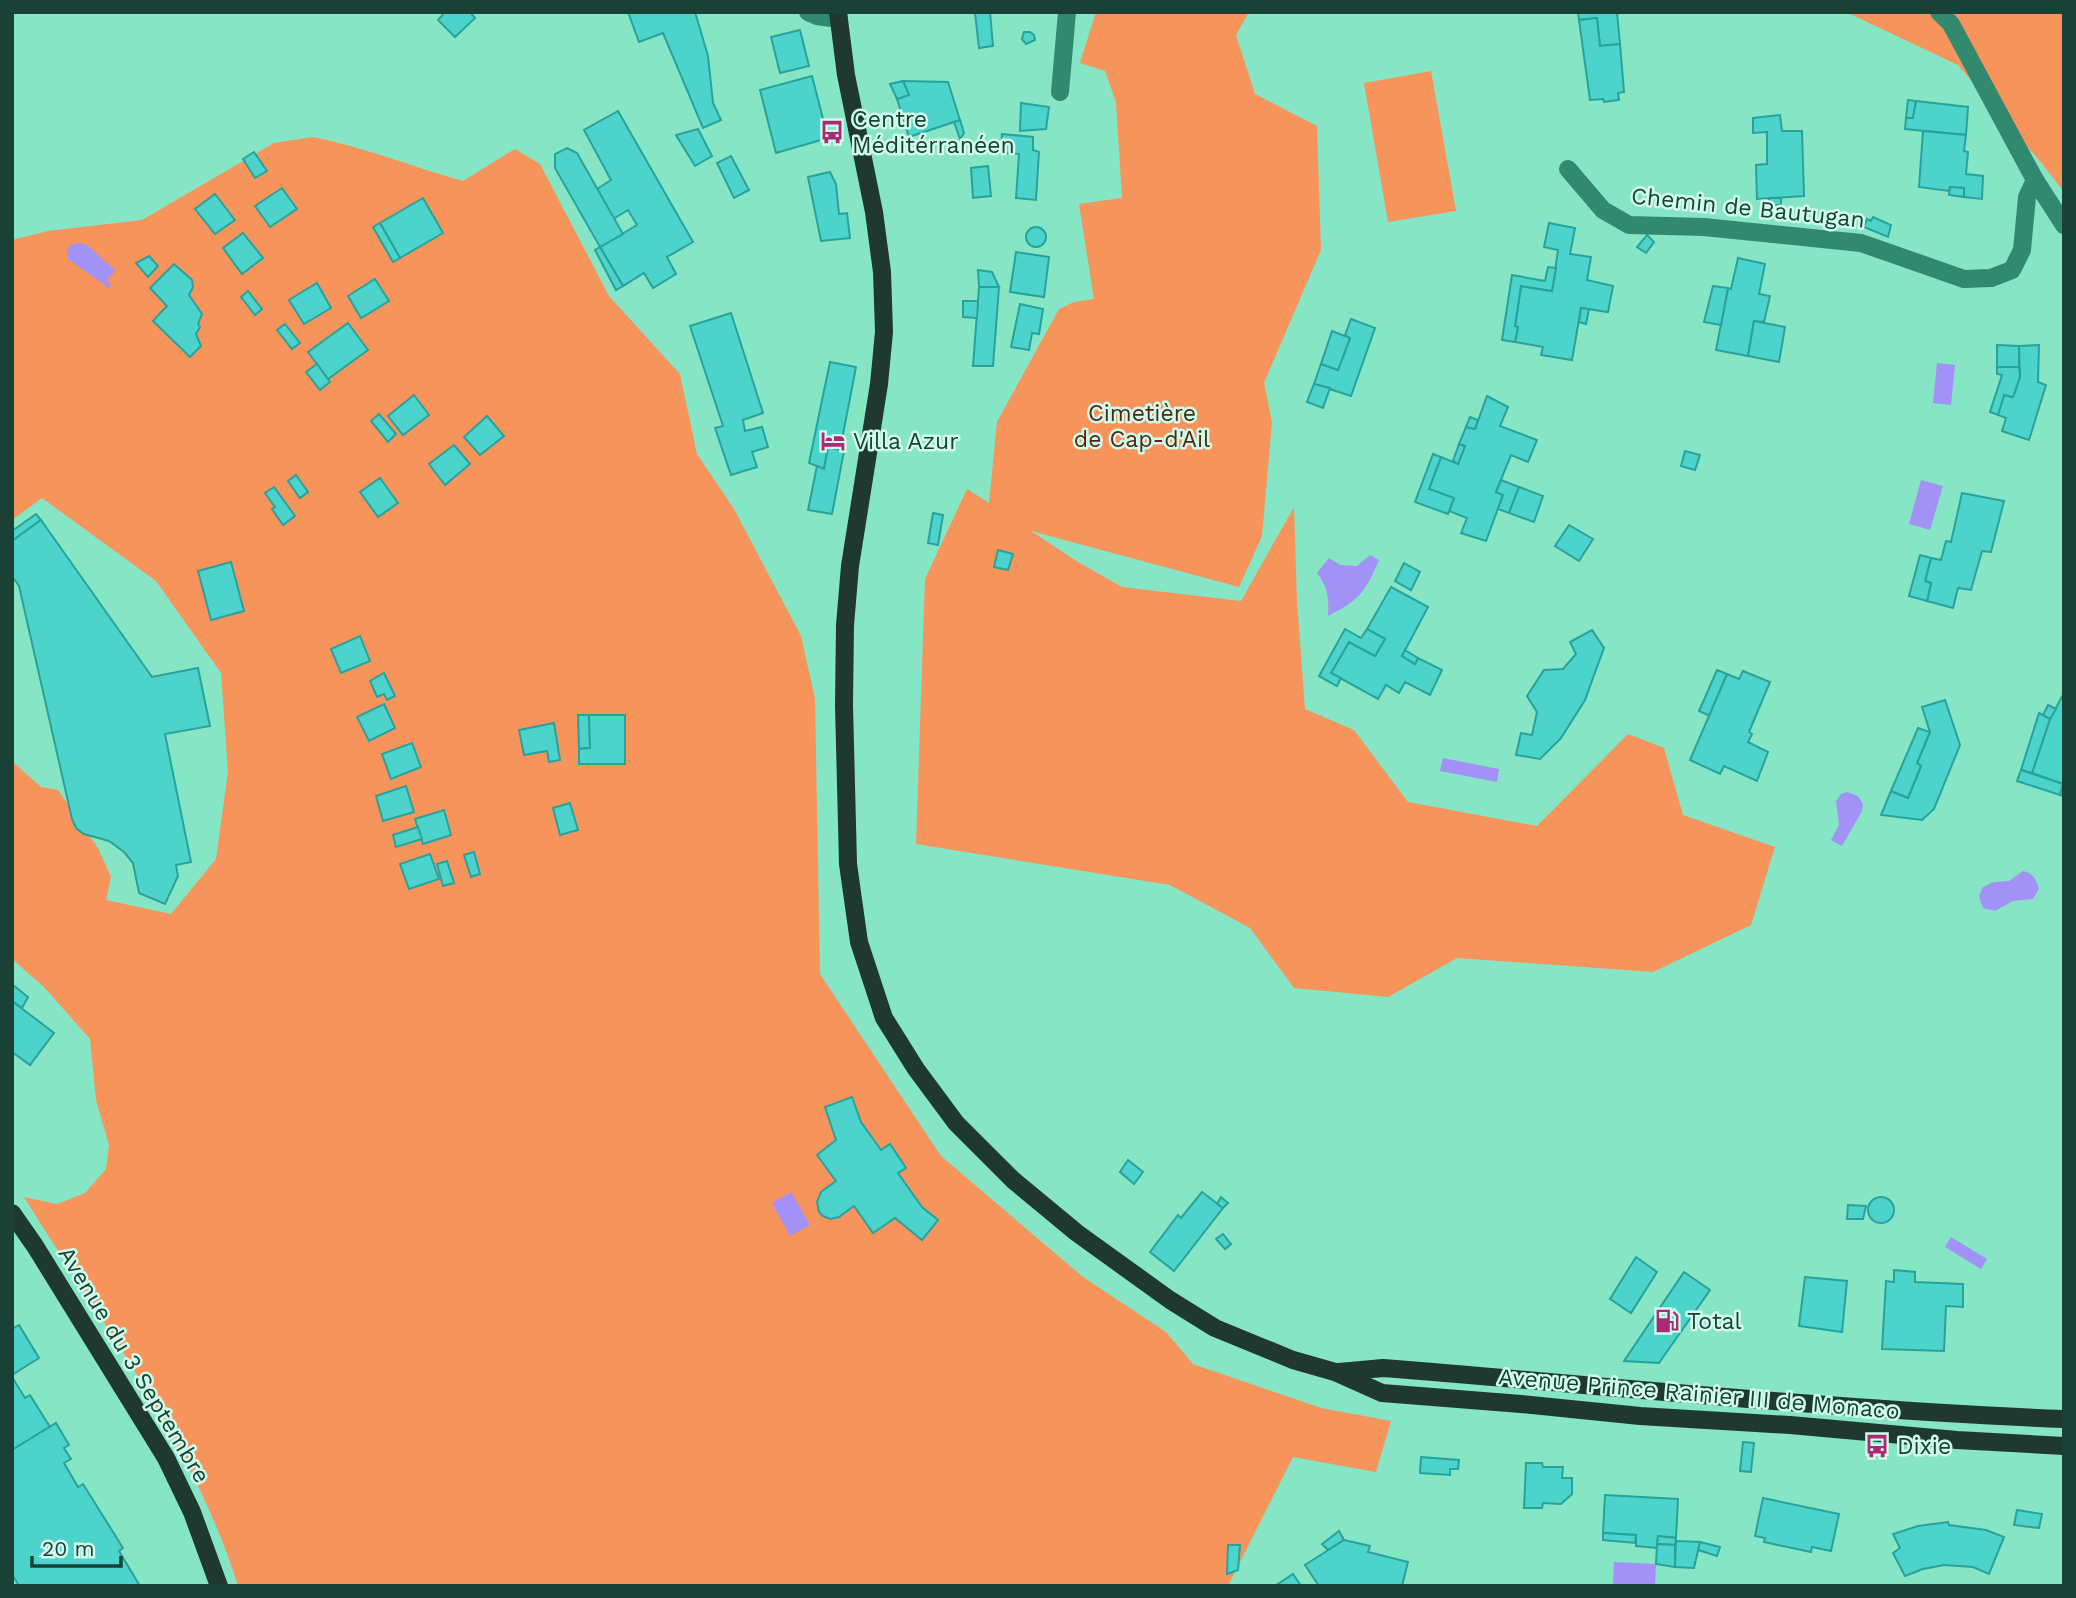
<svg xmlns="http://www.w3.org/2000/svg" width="2076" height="1598" font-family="'Work Sans',sans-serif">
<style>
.green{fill:#f6945b}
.water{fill:#a292f7}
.building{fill:#4cd3cb;stroke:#29a29c;stroke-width:2}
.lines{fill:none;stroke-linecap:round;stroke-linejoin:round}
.minor{stroke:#33896f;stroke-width:18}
.major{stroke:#203930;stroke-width:18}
.labels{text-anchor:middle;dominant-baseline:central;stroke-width:5;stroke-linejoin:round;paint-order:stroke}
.poi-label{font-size:23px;fill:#194135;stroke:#cffbea;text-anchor:start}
.street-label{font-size:23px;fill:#194135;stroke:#cffbea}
.park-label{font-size:23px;fill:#512810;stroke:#cffbea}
</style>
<rect width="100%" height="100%" fill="#86e5c4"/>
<g class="green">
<polygon points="1096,12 1249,12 1236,35 1255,94 1317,126 1321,250 1264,383 1272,422 1262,536 1239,587 1031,531 1078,562 1122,587 1241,601 1294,507 1297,601 1305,709 1354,730 1408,802 1537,826 1628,734 1664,748 1683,815 1775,847 1751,925 1653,972 1457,958 1388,997 1294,988 1250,928 1170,885 916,844 925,579 967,489 989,503 997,422 1059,309 1074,302 1094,299 1079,204 1122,198 1116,102 1105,71 1080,63"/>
<polygon points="1846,12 2064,12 2064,192 2043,165 1958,65"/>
<polygon points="1431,71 1456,211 1388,222 1364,83"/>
<path d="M 313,137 C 364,147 413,167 463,181 L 515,149 L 540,164 L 609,296 L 680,374 L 697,454 L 734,509 L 801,636 L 815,699 L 820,974 L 941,1156 L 1083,1277 L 1166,1332 L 1193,1364 L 1321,1408 L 1391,1421 L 1376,1472 L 1293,1457 L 1228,1586 L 238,1586 C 196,1449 99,1318 24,1197 L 57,1204 L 85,1193 L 106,1169 L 109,1145 L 96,1100 L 90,1039 L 44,987 L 12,959 L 12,761 L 41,787 L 58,790 L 98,848 L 111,877 L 106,900 L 171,914 L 216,859 L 228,772 L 221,673 L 156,581 L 42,498 L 12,520 L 12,240 L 48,231 L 142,220 L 274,143 Z"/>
</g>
<g class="water">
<polygon points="79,243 87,245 116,271 107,279 111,286 109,288 68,259 67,251 71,245"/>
<polygon points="1937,363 1955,365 1951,405 1933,403"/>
<polygon points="1921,480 1943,486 1930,530 1909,524"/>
<path d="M 1370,555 L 1379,560 C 1365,593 1359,600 1328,616 C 1329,599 1328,587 1317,573 L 1329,558 L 1340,565 L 1357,566 Z"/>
<polygon points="1443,758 1499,769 1497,782 1440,771"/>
<polygon points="1847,792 1858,796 1863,804 1862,811 1842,846 1831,840 1839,825 1836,801 1841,794"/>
<path d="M 2023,871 C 2034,873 2036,880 2039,889 L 2033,899 L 2013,901 L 1995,911 L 1983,908 L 1979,896 L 1983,887 L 1994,882 L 2009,881 Z"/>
<polygon points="791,1192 810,1225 790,1236 772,1203"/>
<polygon points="1951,1237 1987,1259 1981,1269 1945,1247"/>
<polygon points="1614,1562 1656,1564 1655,1586 1613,1584"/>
</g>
<g class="building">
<polygon points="445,12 470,12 475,18 455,37 438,20"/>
<polygon points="628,12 695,12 708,56 713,103 721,120 703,128 663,33 639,42"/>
<polygon points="963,12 990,12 993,46 979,48 975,13"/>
<polygon points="1578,12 1617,12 1620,44 1600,46 1597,18 1579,20"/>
<polygon points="1597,18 1600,46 1620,44 1624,92 1618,93 1619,100 1604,102 1603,99 1590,100 1579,20"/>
<polygon points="800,30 809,66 780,73 771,37"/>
<polygon points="1024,32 1030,32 1034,35 1035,40 1026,44 1022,39"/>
<polygon points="812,76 828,138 776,153 760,90"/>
<polygon points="903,81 948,82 960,120 909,137 897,99 909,95"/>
<polygon points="903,81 909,95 897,99 890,84"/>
<polygon points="1908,100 1916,101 1913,118 1906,118"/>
<polygon points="1916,101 1968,107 1966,135 1905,129 1906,118 1913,118"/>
<polygon points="1021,103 1049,107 1046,129 1020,131"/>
<polygon points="618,111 693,242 667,257 676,274 653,288 644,273 623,286 600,247 637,225 628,210 613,219 597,189 611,180 584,130"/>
<polygon points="1780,115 1782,131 1802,131 1804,196 1757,199 1756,165 1767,164 1767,132 1753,133 1753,118"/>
<polygon points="960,120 964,133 960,139 954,122"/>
<polygon points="698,129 712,156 695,166 676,135"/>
<polygon points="1923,131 1966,135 1964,151 1968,152 1966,174 1983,176 1982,199 1964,197 1964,188 1950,187 1949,191 1919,187"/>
<polygon points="1002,134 1033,137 1033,150 1039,152 1036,200 1016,198 1019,154 1000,153"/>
<polygon points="567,148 577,153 623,234 600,247 555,168 555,154"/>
<polygon points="254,152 267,171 255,178 243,159"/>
<polygon points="731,156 749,190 734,198 717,163"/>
<polygon points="988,166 991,196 973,198 971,168"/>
<polygon points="830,172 836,184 839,214 847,213 850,238 821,241 808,177"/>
<polygon points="1950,187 1964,188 1964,197 1949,195"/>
<polygon points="282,188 297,209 270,227 255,206"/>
<polygon points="215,194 235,220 215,234 195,209"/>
<polygon points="423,198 443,233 400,258 380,223"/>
<rect x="1769" y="198" width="12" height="7"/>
<polygon points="1873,217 1891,225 1888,237 1864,227 1867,219 1871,221"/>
<polygon points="380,223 400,258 393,262 373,227"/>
<polygon points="1549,223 1575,228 1570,254 1591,257 1587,280 1613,286 1608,312 1581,308 1572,360 1541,355 1543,347 1515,342 1518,327 1515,326 1521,286 1552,291 1558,250 1544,247"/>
<circle cx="1036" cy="237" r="10"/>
<polygon points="243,233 263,258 242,274 223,248"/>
<polygon points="1647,235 1654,242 1646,253 1637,247"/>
<polygon points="600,247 623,286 616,290 595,250"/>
<polygon points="1016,252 1049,257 1044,297 1010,292"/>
<polygon points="149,256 158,266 148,277 136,263"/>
<polygon points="1738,258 1765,264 1759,294 1770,296 1764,322 1754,321 1748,356 1716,350 1728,288 1731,289"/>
<polygon points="174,264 192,280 193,287 189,295 202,314 198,324 200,327 196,334 201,346 190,357 153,321 167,306 150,288"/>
<polygon points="1548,267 1556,268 1552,291 1521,286 1515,326 1518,327 1515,342 1502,340 1512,275 1545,281"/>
<polygon points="978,270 992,272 999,287 979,287"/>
<polygon points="375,279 389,301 361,318 348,296"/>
<polygon points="317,283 331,308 304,324 289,300"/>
<polygon points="1713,286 1728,288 1721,325 1704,322"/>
<polygon points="979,287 999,287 993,366 973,366"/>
<polygon points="248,291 262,309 255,315 241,297"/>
<polygon points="963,301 978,301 977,318 963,317"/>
<polygon points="1020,304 1043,309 1039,334 1032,333 1029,350 1011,347"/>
<polygon points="1581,308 1589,309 1586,324 1579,322"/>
<polygon points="731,313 763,413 743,420 745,431 762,427 768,447 752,452 757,467 731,475 715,428 723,426 690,326"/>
<polygon points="1351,319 1375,328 1351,396 1314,384 1321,364 1338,370 1350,338 1345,335"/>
<polygon points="1754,321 1785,327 1779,362 1748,356"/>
<polygon points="348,323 368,350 328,379 308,352"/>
<polygon points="285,324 300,343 292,349 277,330"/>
<polygon points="1332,331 1350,338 1338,370 1321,364"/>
<polygon points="1997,345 2019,346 2019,367 1997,367"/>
<polygon points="2039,345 2038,382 2046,385 2029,440 2002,431 2006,418 1998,415 2004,395 2013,397 2020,377 2019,346"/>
<polygon points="830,362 856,367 840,450 828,447 824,469 809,463"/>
<polygon points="317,364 330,382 320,390 306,372"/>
<polygon points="1997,367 2019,367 2020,377 2013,397 2004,395 1998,415 1990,412 2002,375 1997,374"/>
<polygon points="1314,384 1330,388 1323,408 1307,402"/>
<polygon points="414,395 429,415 403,435 388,416"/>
<polygon points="1487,396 1508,407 1500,426 1537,440 1528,462 1511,455 1496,492 1503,495 1486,541 1461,533 1467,518 1449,511 1454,498 1429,489 1441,457 1458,464 1465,446 1459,444 1466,427 1475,429"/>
<polygon points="379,414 396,434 388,442 371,421"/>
<polygon points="487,416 504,436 480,455 464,437"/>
<polygon points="1470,417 1478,420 1475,429 1466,427"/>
<polygon points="1459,444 1465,446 1458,464 1453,461"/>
<polygon points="454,445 470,464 445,485 429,464"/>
<polygon points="828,447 844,451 832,514 808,510 817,466 824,469"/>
<polygon points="1685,451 1700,455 1695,470 1681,466"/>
<polygon points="1433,454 1441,457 1429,489 1454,498 1448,514 1415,502"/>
<polygon points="296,475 308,492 300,498 288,481"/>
<polygon points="380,478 398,503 378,517 360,492"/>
<polygon points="1501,480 1519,487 1509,513 1498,509 1503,495 1496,492"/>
<polygon points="274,487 295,516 283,525 272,509 275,507 265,493"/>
<polygon points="1519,487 1543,496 1534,522 1509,513"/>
<polygon points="1962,493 2004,501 1991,552 1982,551 1971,590 1958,588 1953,608 1927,601 1931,583 1925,581 1931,558 1941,560 1946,541 1951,542"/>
<polygon points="933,513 943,515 938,545 928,543"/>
<polygon points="36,514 41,520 12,541 12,531"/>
<polygon points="41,520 152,677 198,668 210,726 165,734 191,862 176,865 178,876 165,904 139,893 133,863 124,852 109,841 84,834 76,828 72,819 19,586 12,576 12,541"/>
<polygon points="1569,525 1593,539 1579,561 1555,546"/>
<polygon points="998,550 1013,554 1008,570 994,567"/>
<polygon points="1920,555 1931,558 1925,581 1931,583 1927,601 1909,596"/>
<polygon points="231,562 244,611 211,620 198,571"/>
<polygon points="1404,563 1420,572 1411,590 1395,581"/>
<polygon points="1391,587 1428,607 1402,656 1415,664 1418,658 1442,670 1430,695 1405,682 1399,693 1386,685 1378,699 1331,673 1349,642 1375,656 1385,639 1367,629"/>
<polygon points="1345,629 1361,638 1367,629 1385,639 1375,656 1349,642 1331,673 1341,678 1337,686 1319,676"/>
<polygon points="1592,630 1604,648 1585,700 1561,738 1540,759 1516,755 1521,733 1532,735 1537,712 1527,696 1544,670 1563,669 1576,654 1570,642"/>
<polygon points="360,636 370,661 341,673 331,649"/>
<polygon points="1405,650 1418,658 1415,664 1402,656"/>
<polygon points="1717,670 1727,674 1710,716 1699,711"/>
<polygon points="1743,671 1770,682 1749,732 1752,734 1748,742 1768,752 1757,781 1724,766 1720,774 1690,760 1727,674 1739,679"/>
<polygon points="384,673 395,696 387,700 384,694 377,697 370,681"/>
<polygon points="2064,693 2064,796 2060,795 2063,784 2032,773 2050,719"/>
<polygon points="1945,700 1960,745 1934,809 1922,820 1881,815 1891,791 1908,798 1921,766 1917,763 1930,732 1922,707"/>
<polygon points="384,704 395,728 369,741 357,717"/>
<polygon points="2048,705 2056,709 2050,719 2043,715"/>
<polygon points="2039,713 2050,719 2032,773 2021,770"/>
<polygon points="578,715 589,715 590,748 579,749"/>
<polygon points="589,715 625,715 625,764 579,764 579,749 590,748"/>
<polygon points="554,723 560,760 549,762 547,751 524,755 519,730"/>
<polygon points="1918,728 1930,732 1917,763 1921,766 1908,798 1891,791"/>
<polygon points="412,743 421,767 391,779 382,754"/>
<polygon points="2021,770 2063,784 2060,795 2017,781"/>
<polygon points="406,786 414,812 383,821 376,796"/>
<polygon points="570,803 578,830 560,835 553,808"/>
<polygon points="444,810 451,835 423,844 415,819"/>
<polygon points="418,827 422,839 396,847 393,835"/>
<polygon points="474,852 480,874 471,877 464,855"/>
<polygon points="430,854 439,879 409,889 400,864"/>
<polygon points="447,861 454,883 443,886 437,864"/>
<polygon points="13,985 28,997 22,1008 12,1001"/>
<polygon points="12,1001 54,1033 30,1065 12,1052"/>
<polygon points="852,1097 861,1122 881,1150 890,1144 906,1168 898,1173 922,1207 938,1220 922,1240 895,1218 873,1233 854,1206 839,1217 830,1219 823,1216 819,1212 817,1202 821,1192 836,1181 817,1155 836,1140 825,1107"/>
<polygon points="1128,1160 1143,1172 1134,1184 1120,1172"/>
<polygon points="1202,1192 1223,1208 1174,1271 1150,1252 1178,1215 1181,1218"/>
<circle cx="1881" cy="1210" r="13"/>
<polygon points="1221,1197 1228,1203 1223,1208 1217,1204"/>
<polygon points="1848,1205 1866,1206 1863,1219 1847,1219"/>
<polygon points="1223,1234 1231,1244 1225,1249 1216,1239"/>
<polygon points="1636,1257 1657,1272 1631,1313 1610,1299"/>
<polygon points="1894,1270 1915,1272 1915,1282 1963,1284 1963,1307 1946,1306 1944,1351 1882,1349 1886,1281 1894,1282"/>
<polygon points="1684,1272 1710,1290 1659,1363 1624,1361"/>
<polygon points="1805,1277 1847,1281 1842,1332 1799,1326"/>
<polygon points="19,1325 39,1358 12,1375 12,1329"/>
<polygon points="12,1377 25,1398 30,1395 50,1427 12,1450"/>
<polygon points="56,1423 69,1445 64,1448 71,1459 64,1463 78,1487 83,1484 123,1548 119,1551 140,1586 19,1586 12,1574 12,1450"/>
<polygon points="1743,1442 1754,1443 1751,1472 1740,1471"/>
<polygon points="1421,1457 1459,1460 1458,1469 1450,1469 1450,1475 1420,1473"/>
<polygon points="1526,1463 1542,1463 1543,1467 1563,1467 1562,1478 1572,1478 1572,1494 1561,1504 1543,1503 1542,1508 1524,1508"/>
<polygon points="1605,1495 1678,1499 1676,1538 1658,1536 1657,1548 1636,1546 1636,1535 1603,1533"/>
<polygon points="1763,1498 1839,1514 1831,1551 1812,1547 1811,1552 1764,1542 1765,1538 1755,1536"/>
<polygon points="2017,1510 2042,1514 2039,1528 2014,1525"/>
<polygon points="1948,1522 1949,1525 1986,1530 2004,1537 1989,1574 1973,1567 1944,1565 1923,1569 1905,1576 1893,1553 1900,1548 1893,1534 1918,1526"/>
<polygon points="1339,1531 1344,1540 1328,1550 1322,1544"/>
<polygon points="1603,1533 1636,1535 1635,1543 1603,1540"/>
<polygon points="1658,1536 1676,1538 1675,1545 1657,1544"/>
<polygon points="1344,1540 1370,1546 1368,1552 1408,1562 1402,1586 1319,1586 1305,1565"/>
<polygon points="1676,1541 1700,1542 1694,1568 1675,1567"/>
<polygon points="1700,1542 1720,1547 1717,1556 1698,1550"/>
<polygon points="1657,1544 1675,1545 1675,1567 1656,1564"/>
<polygon points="1228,1545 1240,1545 1238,1570 1227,1574"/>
<polygon points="1293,1574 1301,1586 1275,1586"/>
</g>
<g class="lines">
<g class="minor">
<polyline points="808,12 817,16 839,19"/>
<polyline points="1939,12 1951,24 2035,180 2064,225"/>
<polyline points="1060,92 1067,12"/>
<polyline points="1568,169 1603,210 1629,225 1704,227 1861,243 1964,279 1991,278 2012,270 2022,250 2027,197 2035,180"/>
</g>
<g class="major">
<polyline points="838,12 846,75 874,212 882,272 884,332 879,384 850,566 845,625 844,705 848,864 859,942 884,1018 916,1069 956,1123 1013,1180 1077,1233 1170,1300 1215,1328 1293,1360 1335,1372 1382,1393 1521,1404 1640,1416 1790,1425 1957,1440 2064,1446"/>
<polyline points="12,1213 35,1246 166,1458 192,1512 219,1586"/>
<path d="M 1339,1372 L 1383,1368 C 1610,1386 1836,1410 2064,1419"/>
</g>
</g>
<defs>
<g id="bus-bare" transform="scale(1.89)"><path d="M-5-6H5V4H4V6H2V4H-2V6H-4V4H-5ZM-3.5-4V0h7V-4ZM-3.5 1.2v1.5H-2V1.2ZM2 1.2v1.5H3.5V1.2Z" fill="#ab2975" stroke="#cffbea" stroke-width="2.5" paint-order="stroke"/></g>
<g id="hotel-bare" transform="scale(1.89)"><path d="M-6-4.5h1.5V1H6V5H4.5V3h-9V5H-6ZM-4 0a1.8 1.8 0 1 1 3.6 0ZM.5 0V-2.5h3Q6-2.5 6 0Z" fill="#ab2975" stroke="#cffbea" stroke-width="2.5" paint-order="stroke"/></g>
<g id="fuel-bare" transform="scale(1.89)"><path d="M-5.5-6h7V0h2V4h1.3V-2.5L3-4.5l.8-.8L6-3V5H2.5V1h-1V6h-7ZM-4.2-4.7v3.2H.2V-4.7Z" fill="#ab2975" stroke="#cffbea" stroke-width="2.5" paint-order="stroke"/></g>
</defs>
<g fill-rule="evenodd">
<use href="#bus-bare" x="832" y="132"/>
<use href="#hotel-bare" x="833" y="441"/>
<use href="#fuel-bare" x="1667" y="1321"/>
<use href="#bus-bare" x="1877" y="1446"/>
</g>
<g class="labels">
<g class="poi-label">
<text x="852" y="119">Centre<tspan x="852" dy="26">Méditérranéen</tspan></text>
<text x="853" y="441">Villa Azur</text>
<text x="1687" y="1321">Total</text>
<text x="1897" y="1446">Dixie</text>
</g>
<g class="street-label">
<text transform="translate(1748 208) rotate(6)">Chemin de Bautugan</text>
<text transform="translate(134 1365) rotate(59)">Avenue du 3 Septembre</text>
<text transform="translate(1699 1394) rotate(5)">Avenue Prince Rainier III de Monaco</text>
</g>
<g class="park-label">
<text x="1142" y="413">Cimetière<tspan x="1142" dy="26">de Cap-d'Ail</tspan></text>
</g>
</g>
<rect width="2076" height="1598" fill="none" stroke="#194135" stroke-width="28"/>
<path d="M32 1556v10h89v-10" fill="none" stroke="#194135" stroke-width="3.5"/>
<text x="42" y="1556" font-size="21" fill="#194135" stroke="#cffbea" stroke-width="5" paint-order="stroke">20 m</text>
</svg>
